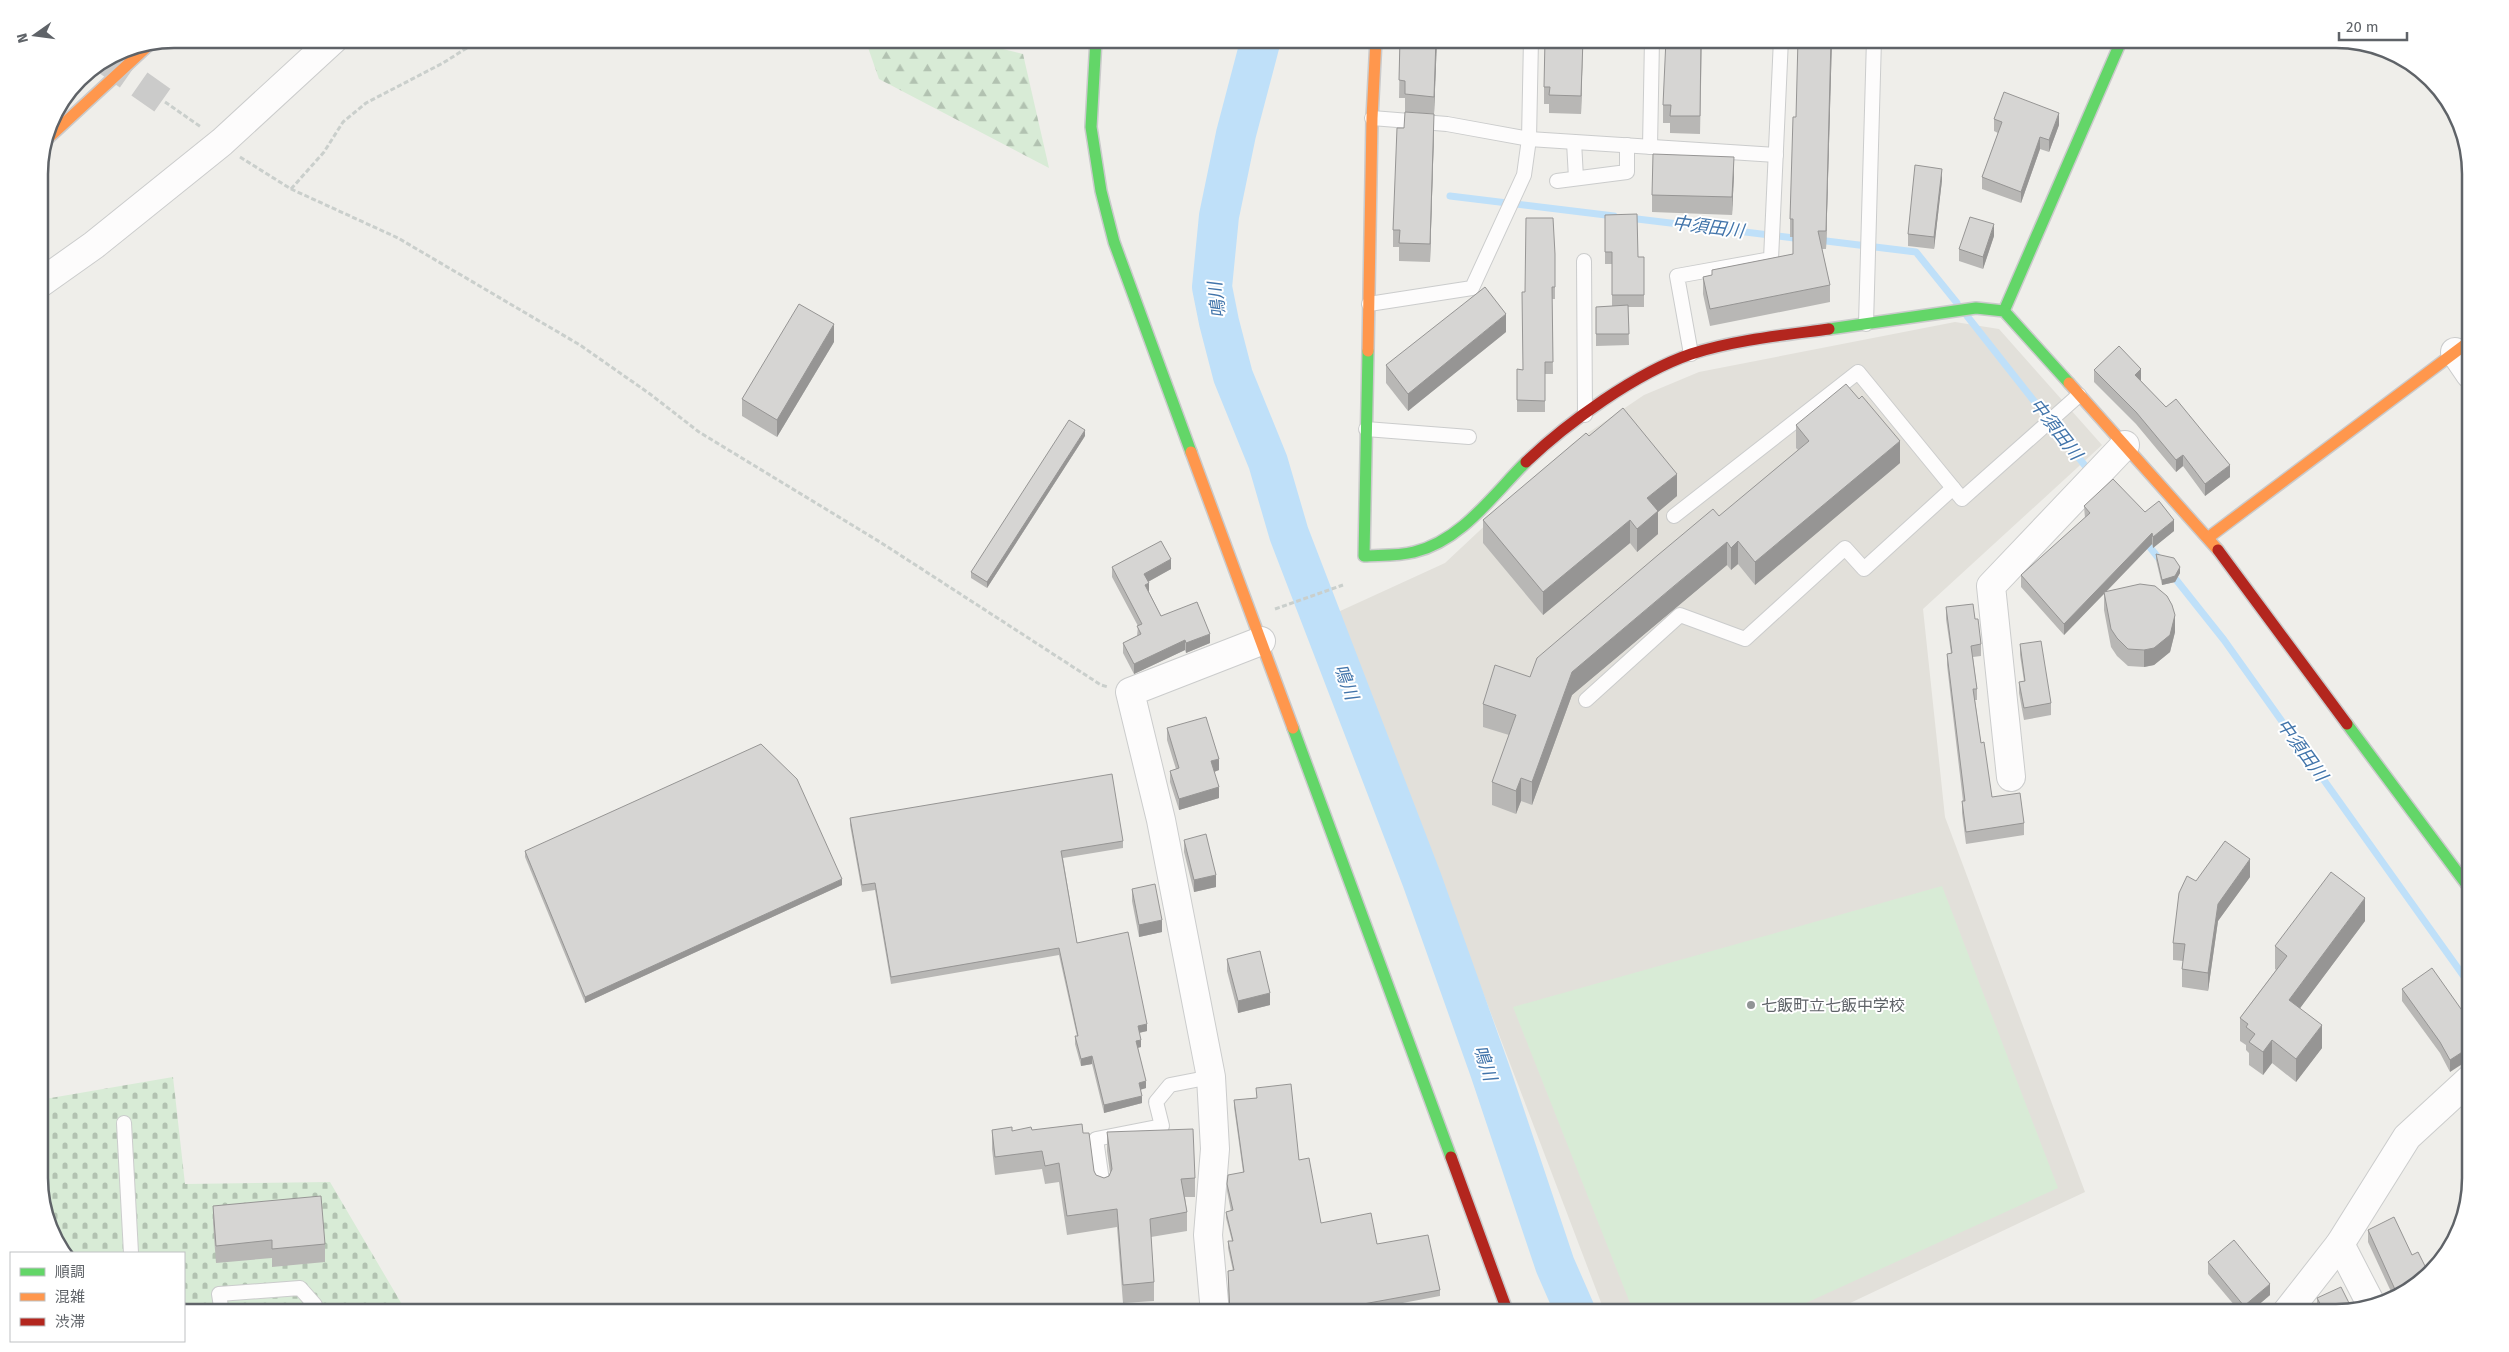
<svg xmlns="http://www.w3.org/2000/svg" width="2509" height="1352" font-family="'Fira Sans','Noto Sans JP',sans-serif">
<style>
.education{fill:#e2e0da}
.forest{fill:url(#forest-firs)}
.cemetery{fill:url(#cemetery-stones)}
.park{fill:#d8ebd6}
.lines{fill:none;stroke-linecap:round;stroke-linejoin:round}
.stream{stroke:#bfe0f9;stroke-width:7}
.river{stroke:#bfe0f9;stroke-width:40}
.street-tunnel{stroke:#cbcbca;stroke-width:28;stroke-dasharray:28 14;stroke-linecap:butt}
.lane-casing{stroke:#cbcccc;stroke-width:16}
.street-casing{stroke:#cbcccc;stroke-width:30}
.fast-casing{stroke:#cacacb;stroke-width:14}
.slow-casing{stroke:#cacacb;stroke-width:14}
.jam-casing{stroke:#cacacb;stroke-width:14}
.path{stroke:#cacfcc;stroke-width:3;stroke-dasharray:5 2.5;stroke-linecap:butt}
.lane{stroke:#fdfcfc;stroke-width:14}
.street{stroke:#fdfcfc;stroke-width:28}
.fast{stroke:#63d668;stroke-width:11}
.slow{stroke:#ff974d;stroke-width:11}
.jam{stroke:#b3261e;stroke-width:11}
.wall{fill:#b8b7b5}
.shaded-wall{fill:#969594}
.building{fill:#d6d5d3;stroke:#969594}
.poi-dot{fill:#919496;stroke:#fff;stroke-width:2}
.labels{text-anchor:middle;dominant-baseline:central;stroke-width:4;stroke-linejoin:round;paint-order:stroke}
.poi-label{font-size:16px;fill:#5f6368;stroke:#fff;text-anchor:start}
.water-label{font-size:18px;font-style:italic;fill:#4174aa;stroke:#fff}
.rim{fill:none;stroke:#5f6368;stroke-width:2.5}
</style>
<defs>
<pattern id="forest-firs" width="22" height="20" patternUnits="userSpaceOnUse" patternTransform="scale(1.25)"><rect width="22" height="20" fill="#d8ebd6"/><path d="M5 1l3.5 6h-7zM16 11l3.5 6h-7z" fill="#b2c2b1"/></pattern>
<pattern id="cemetery-stones" width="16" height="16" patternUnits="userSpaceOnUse" patternTransform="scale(1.25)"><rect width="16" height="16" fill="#d8ebd6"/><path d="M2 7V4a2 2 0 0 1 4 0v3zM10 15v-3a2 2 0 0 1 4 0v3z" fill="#b2c2b1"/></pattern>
</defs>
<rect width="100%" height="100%" fill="#efeeea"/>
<polygon class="education" points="1955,322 1999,329 2102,445 1923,609 1945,817 2085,1192 1829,1313 1605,1313 1338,612 1445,563 1573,443 1644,395 1699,372"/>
<polygon class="forest" points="865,39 963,39 1023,54 1049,168 879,79"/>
<polygon class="cemetery" points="173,1077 185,1184 330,1182 407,1313 184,1313 184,1253 61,1253 39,1188 39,1100"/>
<polygon class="park" points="1942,886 2058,1188 1784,1313 1634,1313 1513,1007"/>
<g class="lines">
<g class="stream">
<polyline points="1450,196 1614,216"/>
<polyline points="1629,218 1802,239"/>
<polyline points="1818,240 1916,252 1957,303"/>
<polyline points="1967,316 2090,472"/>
<polyline points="2145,541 2160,560"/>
<polyline points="2170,572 2224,640 2470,985"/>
</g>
<polyline class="river" points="1261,39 1236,134 1219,216 1212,287 1219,322 1233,376 1268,462 1289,534 1422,880 1490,1071 1555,1265 1576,1313"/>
<polyline class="street-tunnel" points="105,60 165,102"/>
<g class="lane-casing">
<g id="lane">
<polyline points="1372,118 1447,124 1529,139 1776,155"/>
<polyline points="1574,142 1576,178"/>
<polyline points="1650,147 1652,39"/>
<polyline points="1557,181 1627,172 1627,145"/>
<polyline points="1584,261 1585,415"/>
<polyline points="1369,304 1472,288 1524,175 1529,139 1531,39"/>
<polyline points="1866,324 1874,39"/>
<polyline points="1691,354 1677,276 1771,259 1781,39"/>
<polyline points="1366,429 1469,437"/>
<polyline points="1674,516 1858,372 1962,499 2079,395"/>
<polyline points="1586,700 1680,615 1745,639 1845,548 1864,569 1953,488"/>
<polyline points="124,1123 131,1253"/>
<polyline points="1103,1188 1096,1139 1162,1126 1156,1102 1170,1085 1211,1077"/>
<polyline points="222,1313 219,1294 300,1288 315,1305 315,1313"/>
</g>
</g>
<g class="street-casing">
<g id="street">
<polyline points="39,284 94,245 222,142 334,39"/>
<polyline points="2455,352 2470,374"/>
<polyline points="2011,777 1991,586 2125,445"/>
<polyline points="2340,1244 2371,1304"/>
<polyline points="1215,1313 1208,1235 1215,1149 1211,1077 1161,820 1130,692 1261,641"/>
<polyline points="2286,1313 2340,1244 2407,1137 2470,1079"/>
</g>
</g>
<g class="fast-casing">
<g id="fast">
<polyline points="1096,39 1091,127 1101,191 1114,242 1191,452"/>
<polyline points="2004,311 2122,39"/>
<polyline points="1829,329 1976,308 2004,311 2069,383"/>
<path d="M 1368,351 L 1364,556 C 1380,555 1398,556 1414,552 C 1461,541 1493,495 1526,462"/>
<polyline points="2347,724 2470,889"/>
<polyline points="1293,728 1451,1157"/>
</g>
</g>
<g class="slow-casing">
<g id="slow">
<polyline points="45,141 151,43"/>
<polyline points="1368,351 1372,118 1376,39"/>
<polyline points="2069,383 2218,550"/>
<polyline points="1191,452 1293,728"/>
<polyline points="2209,537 2470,341"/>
</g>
</g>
<g class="jam-casing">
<g id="jam">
<path d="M 1526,462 C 1568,422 1636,373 1691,354 C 1734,340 1785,335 1829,329"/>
<polyline points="2218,550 2347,724"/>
<polyline points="1451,1157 1508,1313"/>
</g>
</g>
<g class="path">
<polyline points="165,102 201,127"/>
<polyline points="240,157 291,189 398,238 580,345 650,394 699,432 880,542 1101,685 1108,687"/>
<polyline points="291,189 324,152 343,122 366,103 443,63 481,39"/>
<polyline points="1275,609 1343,585"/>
</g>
<use href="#lane" class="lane"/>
<use href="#street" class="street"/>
<use href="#fast" class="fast"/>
<use href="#slow" class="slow"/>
<use href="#jam" class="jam"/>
</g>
<g class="wall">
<polygon points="1400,39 1437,39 1434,114 1405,112 1405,98 1399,98"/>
<polygon points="1583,39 1581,114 1549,113 1549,104 1544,104 1544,87"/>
<polygon points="1702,39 1700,134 1670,133 1670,123 1663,123 1663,105"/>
<polygon points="1832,39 1826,249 1822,249 1830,285 1830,302 1710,326 1703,294 1703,277 1712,275 1712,270 1793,254 1793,237 1790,237 1790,219 1796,117"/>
<polygon points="1994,119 2059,125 2049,152 2040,149 2021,203 1982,189 1982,177 1998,133 1994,131"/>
<polygon points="1404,128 1434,132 1430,262 1399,261 1399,247 1393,247 1393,230"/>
<polygon points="1734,174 1732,215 1652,212 1652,195"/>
<polygon points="1942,180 1934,249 1908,246 1908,234"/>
<polygon points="1605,215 1638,257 1644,257 1644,307 1628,307 1629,345 1596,346 1596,307 1612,306 1612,264 1605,264"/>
<polygon points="1994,236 1983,269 1959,261 1959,249"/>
<polygon points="1555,254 1555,299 1552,299 1553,374 1545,374 1545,412 1517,412 1517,369 1523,370 1525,292"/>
<polygon points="1506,332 1408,411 1386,383 1386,365"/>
<polygon points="834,342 777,437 742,416 742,399"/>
<polygon points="2094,370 2141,381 2230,477 2205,496 2183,466 2176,472 2136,424 2094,382"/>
<polygon points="1796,425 1900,463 1755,585 1738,564 1731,570 1727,565 1674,609 1572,695 1532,805 1521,801 1516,814 1492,805 1492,782 1509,735 1483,727 1483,704 1530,677 1798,450 1796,448"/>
<polygon points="1085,436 987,588 971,578 971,572"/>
<polygon points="1589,436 1677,496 1658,512 1658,534 1637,552 1630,543 1543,615 1483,543 1483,520"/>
<polygon points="2084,506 2145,512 2174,531 2153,548 2152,544 2106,592 2175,632 2170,652 2154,665 2144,667 2128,666 2117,656 2111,647 2104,610 2104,594 2064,635 2021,587 2021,575 2085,518"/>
<polygon points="2156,554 2180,573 2175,582 2162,585 2156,560"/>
<polygon points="1112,567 1171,569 1148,582 1149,592 1161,616 1210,643 1186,653 1185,650 1134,674 1123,653 1123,643 1137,636 1138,626 1112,577"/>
<polygon points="1946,607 1975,619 1981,644 1981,656 1973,657 1977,689 1977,700 1975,700 1981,743 1992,797 2024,823 2024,835 1966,844 1962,813 1962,801 1963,801 1947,665 1947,654 1951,653 1946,619"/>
<polygon points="2020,644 2051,703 2051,715 2024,720 2019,693 2019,682 2024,681 2020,655"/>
<polygon points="1167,728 1219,770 1214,772 1219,798 1179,810 1170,782 1170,771 1176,769 1167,740"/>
<polygon points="850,818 1123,841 1123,848 1063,858 1077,943 1147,1031 1139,1033 1141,1047 1138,1048 1146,1088 1140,1090 1142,1103 1104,1113 1092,1064 1081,1066 1075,1044 1075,1036 1077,1036 1059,955 891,984 875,890 862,892 850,825"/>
<polygon points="1184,840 1216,887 1194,892 1184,852"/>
<polygon points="525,851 842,885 585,1003 525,857"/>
<polygon points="2250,877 2218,921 2208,991 2182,987 2182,969 2183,961 2173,960 2173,943 2196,881"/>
<polygon points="1132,889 1162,932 1139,937 1132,901"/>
<polygon points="2365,921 2300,1008 2322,1048 2296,1082 2272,1063 2263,1075 2249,1065 2249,1053 2246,1050 2246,1045 2240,1041 2240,1018 2276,970 2275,969 2275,946"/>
<polygon points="1227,959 1270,1005 1238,1013 1227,971"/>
<polygon points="2402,989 2466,1016 2450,1072 2440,1053 2402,1001"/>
<polygon points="1256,1088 1299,1160 1321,1223 1377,1244 1440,1290 1440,1296 1349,1313 1229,1313 1228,1278 1233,1271 1228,1248 1228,1241 1232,1241 1226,1218 1226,1212 1231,1211 1227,1191 1227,1184 1243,1172 1234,1107 1234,1100 1257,1098"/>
<polygon points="992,1130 1012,1131 1032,1130 1083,1133 1094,1171 1096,1175 1104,1178 1109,1176 1110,1173 1107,1151 1107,1132 1195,1178 1195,1197 1185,1197 1187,1212 1187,1231 1151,1237 1154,1282 1154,1301 1123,1303 1117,1227 1067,1235 1059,1182 1045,1184 1042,1169 995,1175 992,1149"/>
<polygon points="213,1206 325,1244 325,1262 272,1267 272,1258 216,1263 213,1223"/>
<polygon points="2368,1230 2412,1255 2403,1295 2394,1298 2368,1242"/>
<polygon points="2208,1262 2270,1295 2249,1313 2241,1313 2208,1274"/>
<polygon points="2317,1298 2351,1309 2336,1313 2319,1313 2317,1310"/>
</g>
<g class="shaded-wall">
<polygon points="1436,39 1437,39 1434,114 1434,97"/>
<polygon points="1583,39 1581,114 1581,96"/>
<polygon points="1831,39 1832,39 1826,249 1826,231"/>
<polygon points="2059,113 2059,125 2049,152 2049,140"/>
<polygon points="1434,114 1434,132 1430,262 1430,244"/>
<polygon points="2040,137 2040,149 2021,203 2021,192"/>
<polygon points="1734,157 1734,174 1732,215 1732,197"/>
<polygon points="1942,169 1942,180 1934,249 1934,237"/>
<polygon points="1994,224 1994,236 1983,269 1983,257"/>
<polygon points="1506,314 1506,332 1408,411 1408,394"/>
<polygon points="834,324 834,342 777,437 777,420"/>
<polygon points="2141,369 2141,381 2135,387 2135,375"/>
<polygon points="1085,430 1085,436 987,588 987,582"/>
<polygon points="1900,441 1900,463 1755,585 1755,562"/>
<polygon points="2183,455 2183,466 2176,472 2176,460"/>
<polygon points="2230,465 2230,477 2205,496 2205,484"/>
<polygon points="1677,474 1677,496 1658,512 1658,534 1637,552 1637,529 1647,498"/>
<polygon points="1630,520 1630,543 1543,615 1543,592"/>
<polygon points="2174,520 2174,531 2153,548 2153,537"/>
<polygon points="2152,533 2152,544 2064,635 2064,624"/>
<polygon points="1738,541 1738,564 1731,570 1731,548"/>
<polygon points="1727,542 1727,565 1572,695 1532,805 1532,782 1572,672"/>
<polygon points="1171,559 1171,569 1144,584 1144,574"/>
<polygon points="2180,567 2180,573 2175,582 2162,585 2162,580"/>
<polygon points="1149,583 1149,593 1145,585"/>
<polygon points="2175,615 2175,632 2170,652 2154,665 2144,667 2144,650"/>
<polygon points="1210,634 1210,643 1186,653 1186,643"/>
<polygon points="1185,640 1185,650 1134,674 1134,664"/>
<polygon points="1219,759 1219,770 1211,773 1211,761"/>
<polygon points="1521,778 1521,801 1516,814 1516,791"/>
<polygon points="1219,787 1219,798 1179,810 1179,799"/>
<polygon points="2250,859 2250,877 2218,921 2208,991 2208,973 2218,904"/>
<polygon points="1216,875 1216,887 1194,892 1194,880"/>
<polygon points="842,879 842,885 585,1003 585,997"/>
<polygon points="2365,898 2365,921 2289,1023 2289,1000"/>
<polygon points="1162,920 1162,932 1139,937 1139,925"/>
<polygon points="1270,993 1270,1005 1238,1013 1238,1001"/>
<polygon points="2466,1016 2466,1027 2462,1018"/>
<polygon points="1147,1024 1147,1031 1138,1033 1138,1026"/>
<polygon points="2322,1025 2322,1048 2296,1082 2296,1059"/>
<polygon points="1141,1040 1141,1047 1136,1048 1136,1041"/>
<polygon points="2272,1040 2272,1063 2263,1075 2263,1052"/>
<polygon points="2470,1047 2470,1059 2450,1072 2450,1060"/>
<polygon points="1092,1056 1092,1064 1081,1066 1081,1059"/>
<polygon points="1146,1081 1146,1088 1139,1090 1139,1083"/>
<polygon points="1142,1096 1142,1103 1104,1113 1104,1105"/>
<polygon points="2270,1284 2270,1295 2249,1313 2244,1313 2244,1306"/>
</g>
<g class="building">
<polygon points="1400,39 1436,39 1434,97 1405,94 1405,81 1399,80"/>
<polygon points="1545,39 1583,39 1581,96 1549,95 1550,87 1544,87"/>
<polygon points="1666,39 1701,39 1700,116 1670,116 1671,105 1663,105"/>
<polygon points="1798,39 1831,39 1826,231 1818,231 1830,285 1710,309 1703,277 1712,275 1712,270 1793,254 1793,219 1790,219 1793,117 1796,117"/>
<polygon points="2004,92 2059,113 2049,140 2040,137 2021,192 1982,177 2002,122 1994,119"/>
<polygon points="1405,112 1434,114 1430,244 1399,243 1400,230 1393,230 1397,128 1404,128"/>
<polygon points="1653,154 1734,157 1732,197 1652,195"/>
<polygon points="1915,165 1942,169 1934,237 1908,234"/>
<polygon points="1637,214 1638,257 1644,257 1644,295 1612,295 1612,252 1605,252 1605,215"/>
<polygon points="1970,217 1994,224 1983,257 1959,249"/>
<polygon points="1526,218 1553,218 1555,254 1555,287 1552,287 1553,362 1545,362 1545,401 1517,400 1517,369 1523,370 1522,292 1525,292"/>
<polygon points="1485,287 1506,314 1408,394 1386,365"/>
<polygon points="799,304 834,324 777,420 742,399"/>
<polygon points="1628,305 1629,334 1596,334 1596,307"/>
<polygon points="2119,346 2141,369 2135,375 2166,407 2176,399 2230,465 2205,484 2183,455 2176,460 2136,412 2094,370"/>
<polygon points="1846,384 1859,399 1862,396 1900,441 1755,562 1738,541 1731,548 1727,542 1674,586 1572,672 1532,782 1521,778 1516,791 1492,782 1516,715 1483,704 1495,665 1530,677 1537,658 1658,555 1713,509 1719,516 1809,441 1796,425"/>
<polygon points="1623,408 1677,474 1647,498 1658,511 1637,529 1630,520 1543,592 1483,520 1586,433 1589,436"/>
<polygon points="1069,420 1085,430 987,582 971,572"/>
<polygon points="2113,479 2145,512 2159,501 2174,520 2153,537 2152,533 2064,624 2021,575 2090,513 2084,506"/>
<polygon points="1161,541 1171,559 1144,574 1149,583 1145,585 1161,616 1197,602 1210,634 1186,643 1185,640 1134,664 1123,643 1141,634 1137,626 1142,624 1112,567"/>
<polygon points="2156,554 2174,558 2180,567 2175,576 2162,580"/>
<polygon points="2140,584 2155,586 2167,596 2172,605 2175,615 2170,635 2154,648 2144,650 2128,649 2117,638 2111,629 2104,592"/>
<polygon points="1973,604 1975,619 1978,619 1981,644 1971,646 1977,689 1973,689 1981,743 1984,742 1992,797 2020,793 2024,823 1966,832 1962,801 1965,801 1947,654 1952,653 1946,607"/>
<polygon points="2041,641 2051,703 2024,708 2019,682 2025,681 2020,644"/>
<polygon points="1206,717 1219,759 1211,761 1219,787 1179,799 1170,771 1179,768 1167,728"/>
<polygon points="761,744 797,779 842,879 585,997 525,851"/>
<polygon points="1112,774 1123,841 1061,851 1077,943 1128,932 1147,1024 1138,1026 1141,1040 1136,1041 1146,1081 1139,1083 1142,1096 1104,1105 1092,1056 1081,1059 1075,1036 1078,1036 1059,948 891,977 875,883 862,885 850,818"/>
<polygon points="1206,834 1216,875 1194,880 1184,840"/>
<polygon points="2225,841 2250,859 2218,904 2208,973 2182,969 2185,944 2173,943 2179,893 2187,876 2196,881"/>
<polygon points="2331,872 2365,898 2289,1000 2322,1025 2296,1059 2272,1040 2263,1052 2249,1042 2255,1034 2246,1027 2248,1024 2240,1018 2287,956 2275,946"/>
<polygon points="1155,884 1162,920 1139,925 1132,889"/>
<polygon points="1260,951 1270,993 1238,1001 1227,959"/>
<polygon points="2432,968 2466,1016 2462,1018 2470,1030 2470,1034 2468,1035 2470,1038 2470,1047 2450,1060 2440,1042 2402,989"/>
<polygon points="1291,1084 1299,1160 1309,1158 1321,1223 1371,1213 1377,1244 1428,1235 1440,1290 1314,1313 1230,1313 1228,1271 1234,1270 1228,1241 1233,1241 1226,1212 1233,1210 1227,1184 1228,1175 1244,1172 1234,1100 1257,1098 1256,1088"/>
<polygon points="1082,1124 1083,1133 1089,1133 1094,1171 1096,1175 1104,1178 1109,1176 1112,1169 1107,1132 1193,1129 1195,1178 1181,1179 1187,1212 1150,1219 1154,1282 1123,1285 1117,1209 1067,1216 1059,1163 1045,1166 1042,1151 995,1157 992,1130 1012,1127 1012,1131 1031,1127 1032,1130"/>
<polygon points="321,1196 325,1244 272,1249 272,1240 216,1246 213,1206"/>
<polygon points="2394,1217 2412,1255 2418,1252 2427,1270 2403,1295 2398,1296 2368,1230"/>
<polygon points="2234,1240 2270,1284 2244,1306 2208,1262"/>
<polygon points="2341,1287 2351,1307 2349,1308 2350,1310 2336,1313 2325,1313 2317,1298"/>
<polygon points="2196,1305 2203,1313 2186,1313"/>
</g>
<circle class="poi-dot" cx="1751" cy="1005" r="5"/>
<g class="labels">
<g class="poi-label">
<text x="1761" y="1005">七飯町立七飯中学校</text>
</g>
<g class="water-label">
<text transform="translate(1708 227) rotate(7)">中須田川</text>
<text transform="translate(1217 300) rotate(-97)">鳴川</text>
<text transform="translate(2056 429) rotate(52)">中須田川</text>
<text transform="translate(1346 682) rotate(69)">鳴川</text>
<text transform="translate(2302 750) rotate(54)">中須田川</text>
<text transform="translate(1485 1063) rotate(71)">鳴川</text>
</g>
</g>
<path d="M0 0H2509V1352H0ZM174 48H2336A126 126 0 0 1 2462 174V1178A126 126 0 0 1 2336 1304H174A126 126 0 0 1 48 1178V174A126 126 0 0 1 174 48Z" fill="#fff" fill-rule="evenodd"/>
<path class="rim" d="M174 48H2336A126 126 0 0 1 2462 174V1178A126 126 0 0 1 2336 1304H174A126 126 0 0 1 48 1178V174A126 126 0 0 1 174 48Z"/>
<rect x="10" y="1252" width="175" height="90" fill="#ffffff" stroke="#bfc1c3"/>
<rect x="20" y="1268" width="25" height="8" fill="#63d668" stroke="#bfc1c3"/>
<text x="55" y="1277" font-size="15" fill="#5f6368">順調</text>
<rect x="20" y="1293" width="25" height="8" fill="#ff974d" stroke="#bfc1c3"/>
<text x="55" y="1302" font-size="15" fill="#5f6368">混雑</text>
<rect x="20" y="1318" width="25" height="8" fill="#b3261e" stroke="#bfc1c3"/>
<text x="55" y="1327" font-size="15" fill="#5f6368">渋滞</text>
<g transform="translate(35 35) rotate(256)" stroke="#ffffff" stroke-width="4" paint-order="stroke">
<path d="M0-4L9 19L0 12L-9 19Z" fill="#5f6368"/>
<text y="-8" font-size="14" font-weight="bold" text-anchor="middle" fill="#5f6368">N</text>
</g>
<path d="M2339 32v8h68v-8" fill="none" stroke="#5f6368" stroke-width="2.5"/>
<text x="2346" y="32" font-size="15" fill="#5f6368" stroke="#ffffff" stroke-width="4" paint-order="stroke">20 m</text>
</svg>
